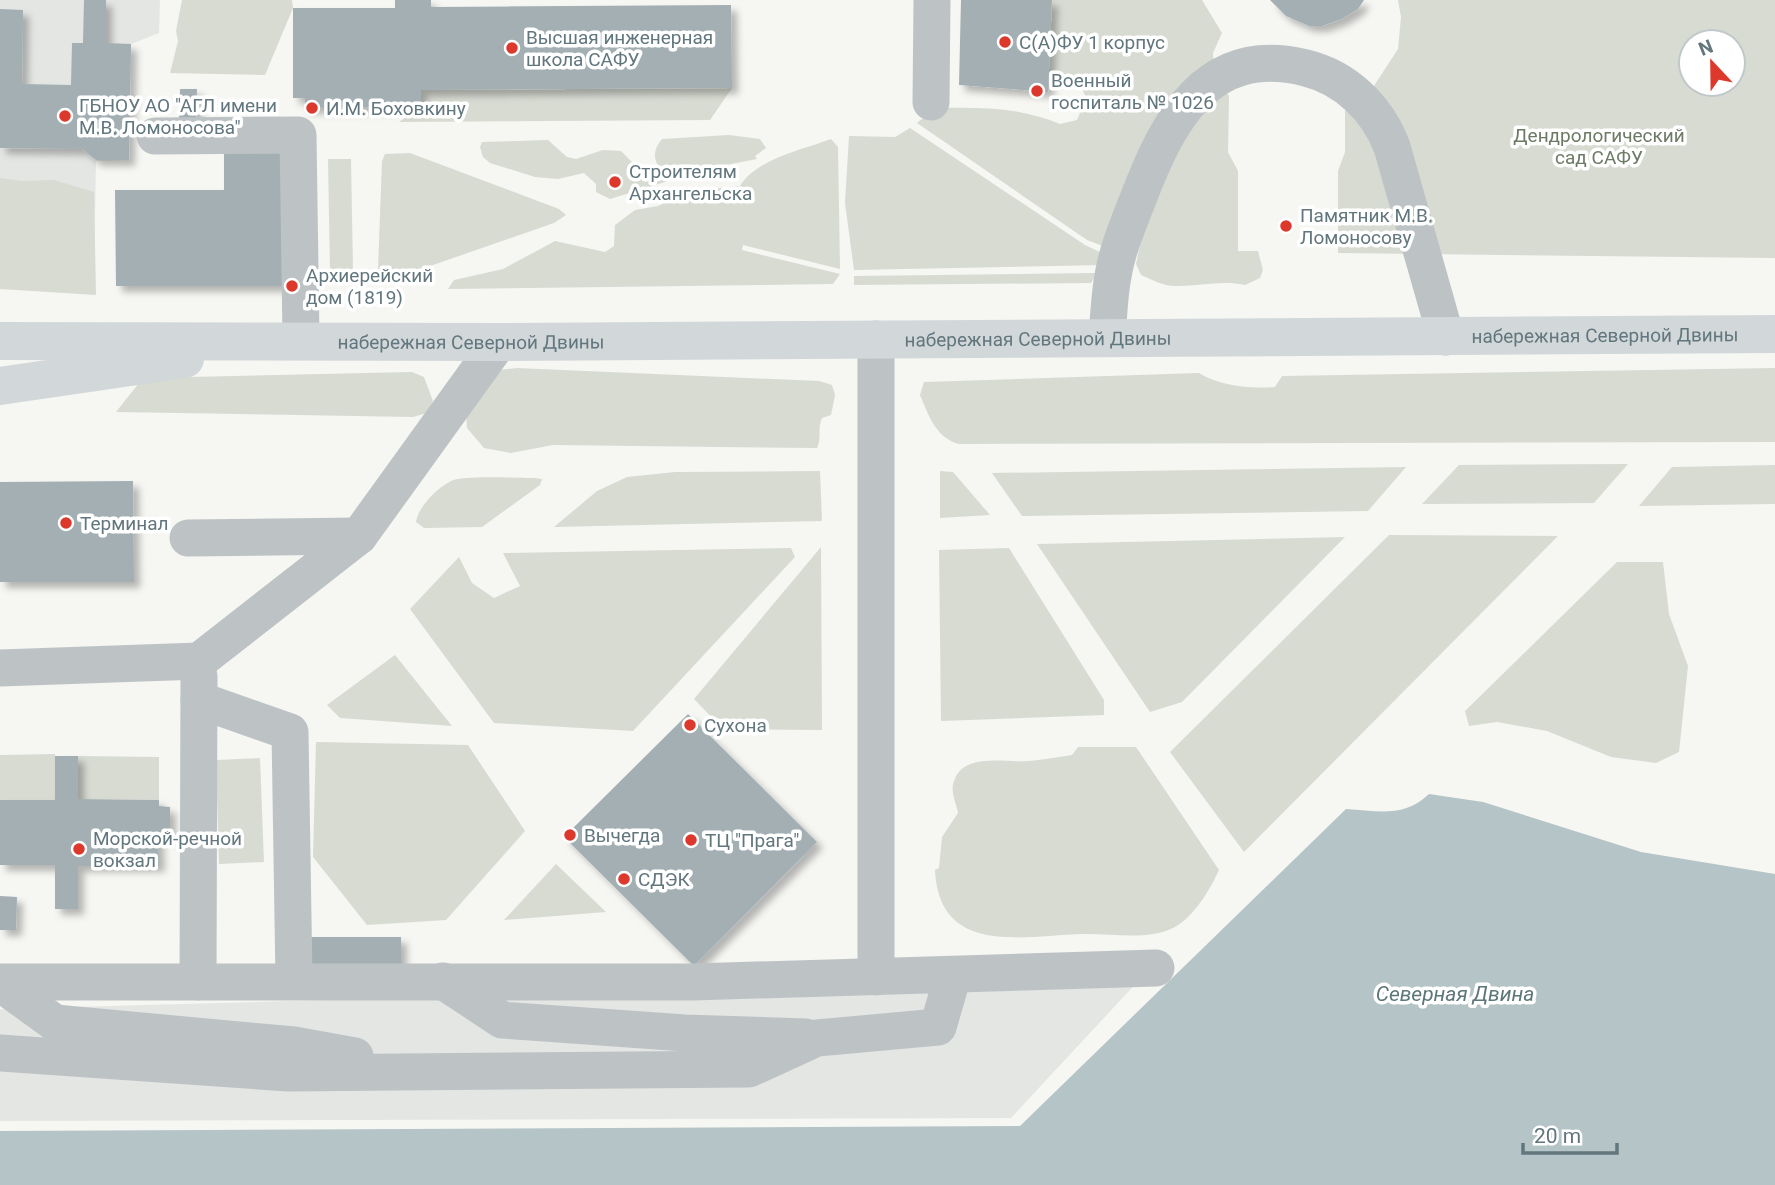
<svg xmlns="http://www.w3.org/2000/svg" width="1775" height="1185" font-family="Roboto,sans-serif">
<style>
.built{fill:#e4e6e4}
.green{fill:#d7dbd2;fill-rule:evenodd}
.water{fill:#b5c4c6}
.building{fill:#a4afb3;filter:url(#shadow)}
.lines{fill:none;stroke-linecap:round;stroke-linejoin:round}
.minor{stroke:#bdc3c5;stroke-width:37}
.major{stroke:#d2d8da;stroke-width:38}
.poi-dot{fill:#dd382c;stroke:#fff;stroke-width:2.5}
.labels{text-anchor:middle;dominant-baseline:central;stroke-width:7;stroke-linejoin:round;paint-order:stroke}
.poi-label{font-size:19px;fill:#62767d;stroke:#fff;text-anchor:start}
.park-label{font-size:19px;fill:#6d7a65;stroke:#fff}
.street-label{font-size:19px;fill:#62767d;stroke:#fff}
.water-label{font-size:21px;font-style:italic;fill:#5d7678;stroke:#fff}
</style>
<defs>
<filter id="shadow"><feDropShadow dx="6" dy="6" stdDeviation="3.5" flood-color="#0004"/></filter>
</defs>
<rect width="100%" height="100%" fill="#f6f6f3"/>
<g class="built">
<polygon points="0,0 160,0 159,33 131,44 129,160 96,161 94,271 0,270"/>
<polygon points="1141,978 1011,1118 0,1121 0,1009"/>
</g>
<g class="green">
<polygon points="182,0 292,0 293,8 265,75 170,73 178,41 176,31"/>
<path d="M 1052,0 L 1202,0 L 1222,33 L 1213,53 L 1214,72 L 1229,96 L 1228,152 L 1238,171 L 1238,251 L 1258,251 L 1263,270 L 1260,278 L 1245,285 C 1222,280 1201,286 1178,286 C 1164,287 1153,280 1141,275 L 1136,264 L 1143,231 L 1108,248 L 1087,240 L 917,123 L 935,108 C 978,107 1021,107 1060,124 L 1077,120 L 1086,99 L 1078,76 L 1048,89 Z"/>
<path d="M 1398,0 L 1775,0 L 1775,258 L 1338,253 L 1338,171 L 1345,152 L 1345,95 L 1372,89 L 1398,49 L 1401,17 ZM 1691,42 L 1733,42 L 1733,84 L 1691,84 Z"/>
<polygon points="732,88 710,120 399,122 421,107 421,90"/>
<polygon points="910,128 1085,245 1106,255 1101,265 854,270 845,203 849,136 895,137"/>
<path d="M 729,135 L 760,139 L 766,148 L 755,156 L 757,159 L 710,168 L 610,199 L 596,192 L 596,184 L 584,173 L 558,179 L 535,177 L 490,163 L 483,157 L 480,147 L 482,142 L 548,140 L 567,157 L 576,159 L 603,150 L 621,151 L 640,170 L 649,173 L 660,168 C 652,159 654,148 662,139 Z"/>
<path d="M 831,139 L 838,147 L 840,269 L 743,245 L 742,250 L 840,274 L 833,284 L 448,289 L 454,280 L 503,269 L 555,241 L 605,252 L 614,246 L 615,225 L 635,210 L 658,206 L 691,191 L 740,186 C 756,159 802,150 831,139 Z"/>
<polygon points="410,153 559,209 566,215 554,223 384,282 378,269 382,161 385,154"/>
<polygon points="328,159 351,159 353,270 330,270"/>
<polygon points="0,178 23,181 54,180 94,192 96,295 0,289"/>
<polygon points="1097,273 1091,283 854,285 854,276"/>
<path d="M 517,368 L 819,381 L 832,385 L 835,395 L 831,415 L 822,418 C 817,429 822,437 817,448 L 553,445 L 511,453 L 484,448 L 467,428 L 466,414 L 499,370 Z"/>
<path d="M 1775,368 L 1775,442 L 959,444 C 936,438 929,416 920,395 L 924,382 L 1199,373 C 1220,386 1250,389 1275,387 L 1282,376 Z"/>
<polygon points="412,372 424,377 433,401 427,413 413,417 116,412 143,378"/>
<polygon points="1628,464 1594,503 1422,504 1459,465"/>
<polygon points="1775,465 1775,504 1639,506 1672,467"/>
<polygon points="1406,467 1368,511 1022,516 992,473"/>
<polygon points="820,471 822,521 554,527 597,491 627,477 675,472"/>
<polygon points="940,471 953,472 990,515 940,518"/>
<path d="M 534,478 L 542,479 L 540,485 L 482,527 L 424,528 L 416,522 C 418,507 437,488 451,481 C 461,475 518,478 534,478 Z"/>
<polygon points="1389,535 1558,536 1244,852 1170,752"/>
<polygon points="1345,537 1182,702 1150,712 1037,544"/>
<polygon points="821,547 822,730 723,729 694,699"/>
<polygon points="791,548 795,557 633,731 494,723 410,609 459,557 472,583 494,598 520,586 503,553"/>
<polygon points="1009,548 1104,700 1104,715 941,721 939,550"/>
<polygon points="1617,562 1663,562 1669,614 1688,666 1679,752 1656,763 1611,757 1547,731 1497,722 1469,726 1465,711"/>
<polygon points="395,655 452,726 340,718 327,705"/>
<polygon points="316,742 468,745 525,831 446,920 367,925 313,857"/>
<path d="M 1078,747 L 1136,747 L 1219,870 C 1210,890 1193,918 1173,928 C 1147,941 1111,933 1082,934 C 1022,936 939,956 935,870 L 939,868 L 942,837 L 958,813 C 956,802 950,792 954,781 C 963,752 1006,763 1028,761 C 1042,760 1057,757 1072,755 Z"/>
<polygon points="55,754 55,800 0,800 0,755"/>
<polygon points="78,756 159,757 159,800 78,799"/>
<polygon points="260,758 264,862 219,864 216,760"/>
<polygon points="556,864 606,912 504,920"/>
</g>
<path class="water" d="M 1429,794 L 1483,802 L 1641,852 L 1775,874 L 1775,1185 L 0,1185 L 0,1131 L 1020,1126 L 1346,809 C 1378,811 1404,818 1429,794 Z"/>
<g class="building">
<polygon points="84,0 106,0 106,43 131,44 129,160 96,160 82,149 0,148 0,9 23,10 22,84 71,85 72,43 83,43"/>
<polygon points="395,0 431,0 431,7 731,5 732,88 421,90 421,107 305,108 305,98 293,98 293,8 395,8"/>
<polygon points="961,0 1052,0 1048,92 959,85"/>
<polygon points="1270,0 1364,0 1358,9 1342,19 1322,26 1309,26 1286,16"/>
<polygon points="180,89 197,89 196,122 179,121"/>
<polygon points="224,144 293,144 292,286 116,286 115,190 224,190"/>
<polygon points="133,481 134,582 0,582 0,482"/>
<polygon points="688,714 817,842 694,966 564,837"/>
<polygon points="55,756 78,756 78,799 159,800 159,806 170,807 170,832 158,833 159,866 78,866 78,909 55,909 55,865 0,865 0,800 55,800"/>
<polygon points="0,896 17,897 16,930 0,930"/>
<rect x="310" y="937" width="91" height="37"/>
</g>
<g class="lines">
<g class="minor">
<polyline points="931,102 932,0"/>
<polyline points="155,136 298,135 301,339"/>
<path d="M 1107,338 C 1109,311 1110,281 1118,254 C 1123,236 1131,217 1138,199 C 1167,123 1206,43 1306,68 C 1346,78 1377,108 1392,147 L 1446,337"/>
<polyline points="876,339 876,977"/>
<polyline points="188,538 359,536"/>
<polyline points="0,668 199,661 359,536 499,342"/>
<polyline points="199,700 290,732 294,981"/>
<polyline points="443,981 502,1020 685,1033 806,1037"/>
<polyline points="0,982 693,982 1156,968"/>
<polyline points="198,982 199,676"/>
<polyline points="0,983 55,1023 294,1045 355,1056"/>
<polyline points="0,1053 288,1073 749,1069 817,1038 938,1027 953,975"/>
</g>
<g class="major">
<path id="s1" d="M 0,341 L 499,342 L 1775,334"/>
<polyline points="0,386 185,359"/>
</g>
</g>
<g class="poi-dot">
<circle cx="1005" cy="42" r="7"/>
<circle cx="512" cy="48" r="7"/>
<circle cx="1037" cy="91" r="7"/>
<circle cx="312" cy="108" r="7"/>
<circle cx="65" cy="116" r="7"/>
<circle cx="615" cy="182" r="7"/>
<circle cx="1286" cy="226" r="7"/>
<circle cx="292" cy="286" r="7"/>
<circle cx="66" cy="523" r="7"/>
<circle cx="690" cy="725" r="7"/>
<circle cx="570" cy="835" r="7"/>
<circle cx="691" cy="840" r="7"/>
<circle cx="79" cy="849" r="7"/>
<circle cx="624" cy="879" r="7"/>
</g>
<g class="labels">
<g class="poi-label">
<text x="526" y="37">Высшая инженерная<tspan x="526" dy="22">школа САФУ</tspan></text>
<text x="1019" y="42">С(А)ФУ 1 корпус</text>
<text x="1051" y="80">Военный<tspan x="1051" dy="22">госпиталь № 1026</tspan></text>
<text x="79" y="105">ГБНОУ АО "АГЛ имени<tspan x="79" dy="22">М.В. Ломоносова"</tspan></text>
<text x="326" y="108">И.М. Боховкину</text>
<text x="629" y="171">Строителям<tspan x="629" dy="22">Архангельска</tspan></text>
<text x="1300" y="215">Памятник М.В.<tspan x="1300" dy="22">Ломоносову</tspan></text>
<text x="306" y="275">Архиерейский<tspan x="306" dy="22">дом (1819)</tspan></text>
<text x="80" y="523">Терминал</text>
<text x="704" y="725">Сухона</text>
<text x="584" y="835">Вычегда</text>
<text x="93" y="838">Морской-речной<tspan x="93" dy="22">вокзал</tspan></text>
<text x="705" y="840">ТЦ "Прага"</text>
<text x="638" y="879">СДЭК</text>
</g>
<g class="park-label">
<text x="1599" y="135">Дендрологический<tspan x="1599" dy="22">сад САФУ</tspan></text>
</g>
<g class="street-label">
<text stroke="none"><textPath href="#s1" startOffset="1605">набережная Северной Двины</textPath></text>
<text stroke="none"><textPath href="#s1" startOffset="1038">набережная Северной Двины</textPath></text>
<text stroke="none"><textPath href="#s1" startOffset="471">набережная Северной Двины</textPath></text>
</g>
<g class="water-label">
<text x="1455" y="994">Северная Двина</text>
</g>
</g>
<g transform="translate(1712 63) rotate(338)"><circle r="33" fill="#ffffff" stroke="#c0c8cb" stroke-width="2"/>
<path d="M0-5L12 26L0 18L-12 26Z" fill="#dd382c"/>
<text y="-10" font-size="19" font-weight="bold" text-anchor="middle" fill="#62767d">N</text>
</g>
<path d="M1523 1143v10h94v-10" fill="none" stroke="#62767d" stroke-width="3.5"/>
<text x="1534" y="1143" font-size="21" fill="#62767d" stroke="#ffffff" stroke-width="5" paint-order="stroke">20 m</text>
</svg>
